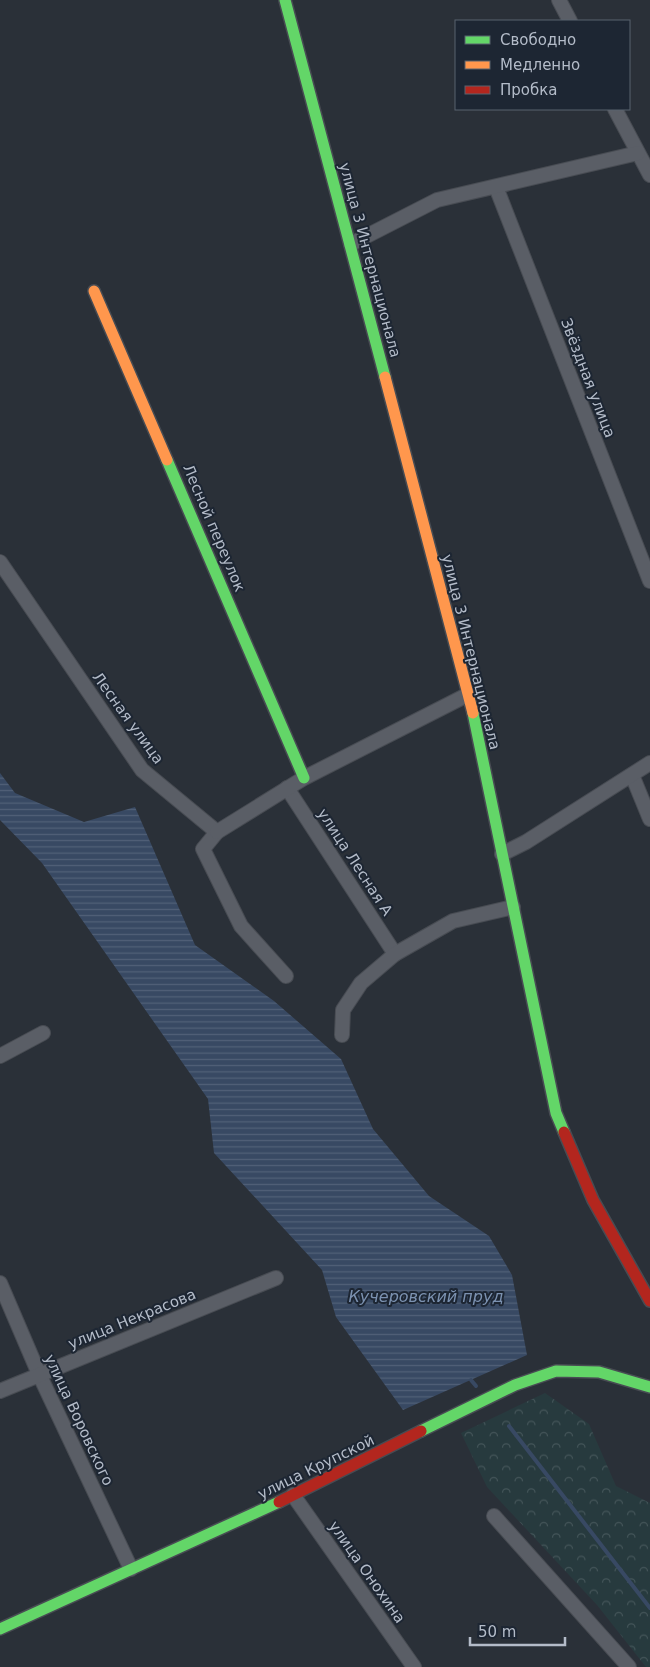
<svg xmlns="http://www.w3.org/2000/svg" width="650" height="1667" font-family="'DejaVu Sans',sans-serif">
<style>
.forest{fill:url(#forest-crowns)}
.water{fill:url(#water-rules)}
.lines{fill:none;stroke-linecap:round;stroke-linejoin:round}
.stream{stroke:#384963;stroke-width:4}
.street-casing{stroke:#484c53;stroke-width:16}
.fast-casing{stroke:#484c53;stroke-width:14}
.slow-casing{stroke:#484c53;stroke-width:14}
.jam-casing{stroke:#484c53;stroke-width:14}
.street{stroke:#5a5e66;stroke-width:14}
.fast{stroke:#63d668;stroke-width:11}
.slow{stroke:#ff974d;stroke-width:11}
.jam{stroke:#b3261e;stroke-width:11}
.labels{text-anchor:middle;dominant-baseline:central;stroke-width:4;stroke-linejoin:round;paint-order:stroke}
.street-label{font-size:15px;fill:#b4bcc9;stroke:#1d2633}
.water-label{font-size:16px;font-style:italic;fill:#7c92b1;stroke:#1d2633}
</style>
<defs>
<pattern id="forest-crowns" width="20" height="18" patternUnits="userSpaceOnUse" patternTransform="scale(1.25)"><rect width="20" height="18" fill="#273a3e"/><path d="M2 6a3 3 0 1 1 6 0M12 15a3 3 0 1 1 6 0" fill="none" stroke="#445559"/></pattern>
<pattern id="water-rules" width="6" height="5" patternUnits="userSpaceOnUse" patternTransform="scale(1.25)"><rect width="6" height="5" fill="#384963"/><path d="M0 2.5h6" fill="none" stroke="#526178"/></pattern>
</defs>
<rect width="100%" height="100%" fill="#2a3038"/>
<polygon class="forest" points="545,1393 589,1424 616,1486 650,1503 650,1667 646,1667 597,1605 487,1487 461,1433"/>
<polygon class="water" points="0,773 15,793 84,822 135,807 195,945 274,1001 341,1059 373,1129 429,1196 489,1236 512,1275 527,1355 403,1410 336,1317 322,1270 214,1153 208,1099 42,863 0,820"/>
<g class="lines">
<g class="stream">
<polyline points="471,1380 476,1386"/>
<polyline points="509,1426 650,1608"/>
</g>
<g class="street-casing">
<g id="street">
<polyline points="559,0 570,21"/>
<polyline points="615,109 650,175"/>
<polyline points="496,187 650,581"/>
<polyline points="351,244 437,200 638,153"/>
<polyline points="0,562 142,770 217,832 203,849 241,926 286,976"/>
<polyline points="632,775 650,819"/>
<polyline points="287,788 395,954"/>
<polyline points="217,832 304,778 469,694"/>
<polyline points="502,854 526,842 650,763"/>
<polyline points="342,1035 343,1010 361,983 395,954 453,921 513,907"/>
<polyline points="0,1056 43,1033"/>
<polyline points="0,1283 39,1374 131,1569"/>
<polyline points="0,1391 276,1278"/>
<polyline points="293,1495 414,1667"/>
<polyline points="494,1516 629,1667"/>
</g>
</g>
<g class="fast-casing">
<g id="fast">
<polyline points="285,0 385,377"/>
<polyline points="167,460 304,778"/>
<polyline points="473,713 556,1113 564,1132"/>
<polyline points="421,1431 515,1385 556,1371 599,1372 650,1387"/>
<polyline points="0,1629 279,1502"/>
</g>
</g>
<g class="slow-casing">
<g id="slow">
<polyline points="94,291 167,460"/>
<polyline points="385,377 473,713"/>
</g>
</g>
<g class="jam-casing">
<g id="jam">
<polyline points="564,1132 593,1200 650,1301"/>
<polyline points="279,1502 421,1431"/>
</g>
</g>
<use href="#street" class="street"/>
<use href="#fast" class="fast"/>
<use href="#slow" class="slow"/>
<use href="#jam" class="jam"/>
</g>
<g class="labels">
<g class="street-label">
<text transform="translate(370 260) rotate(75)">улица 3 Интернационала</text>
<text transform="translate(588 378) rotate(69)">Звёздная улица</text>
<text transform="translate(214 528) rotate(67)">Лесной переулок</text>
<text transform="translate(471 652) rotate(76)">улица 3 Интернационала</text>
<text transform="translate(128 718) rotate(54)">Лесная улица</text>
<text transform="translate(355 862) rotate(57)">улица Лесная А</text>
<text transform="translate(132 1319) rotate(-22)">улица Некрасова</text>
<text transform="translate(79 1420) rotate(65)">улица Воровского</text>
<text transform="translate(316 1467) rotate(-26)">улица Крупской</text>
<text transform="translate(367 1572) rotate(55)">улица Онохина</text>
</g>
<g class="water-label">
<text x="426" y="1296">Кучеровский пруд</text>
</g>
</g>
<rect x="455" y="20" width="175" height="90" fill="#1d2633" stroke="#59626f"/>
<rect x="465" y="36" width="25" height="8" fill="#63d668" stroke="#59626f"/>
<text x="500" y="45" font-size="15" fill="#b4bcc9">Свободно</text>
<rect x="465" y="61" width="25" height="8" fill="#ff974d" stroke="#59626f"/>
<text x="500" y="70" font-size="15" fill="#b4bcc9">Медленно</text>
<rect x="465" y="86" width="25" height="8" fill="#b3261e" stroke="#59626f"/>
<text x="500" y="95" font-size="15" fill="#b4bcc9">Пробка</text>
<path d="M470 1637v8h95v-8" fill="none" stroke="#b4bcc9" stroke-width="2.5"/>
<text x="478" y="1637" font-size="15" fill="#b4bcc9" stroke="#1d2633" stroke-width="4" paint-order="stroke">50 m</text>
</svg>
